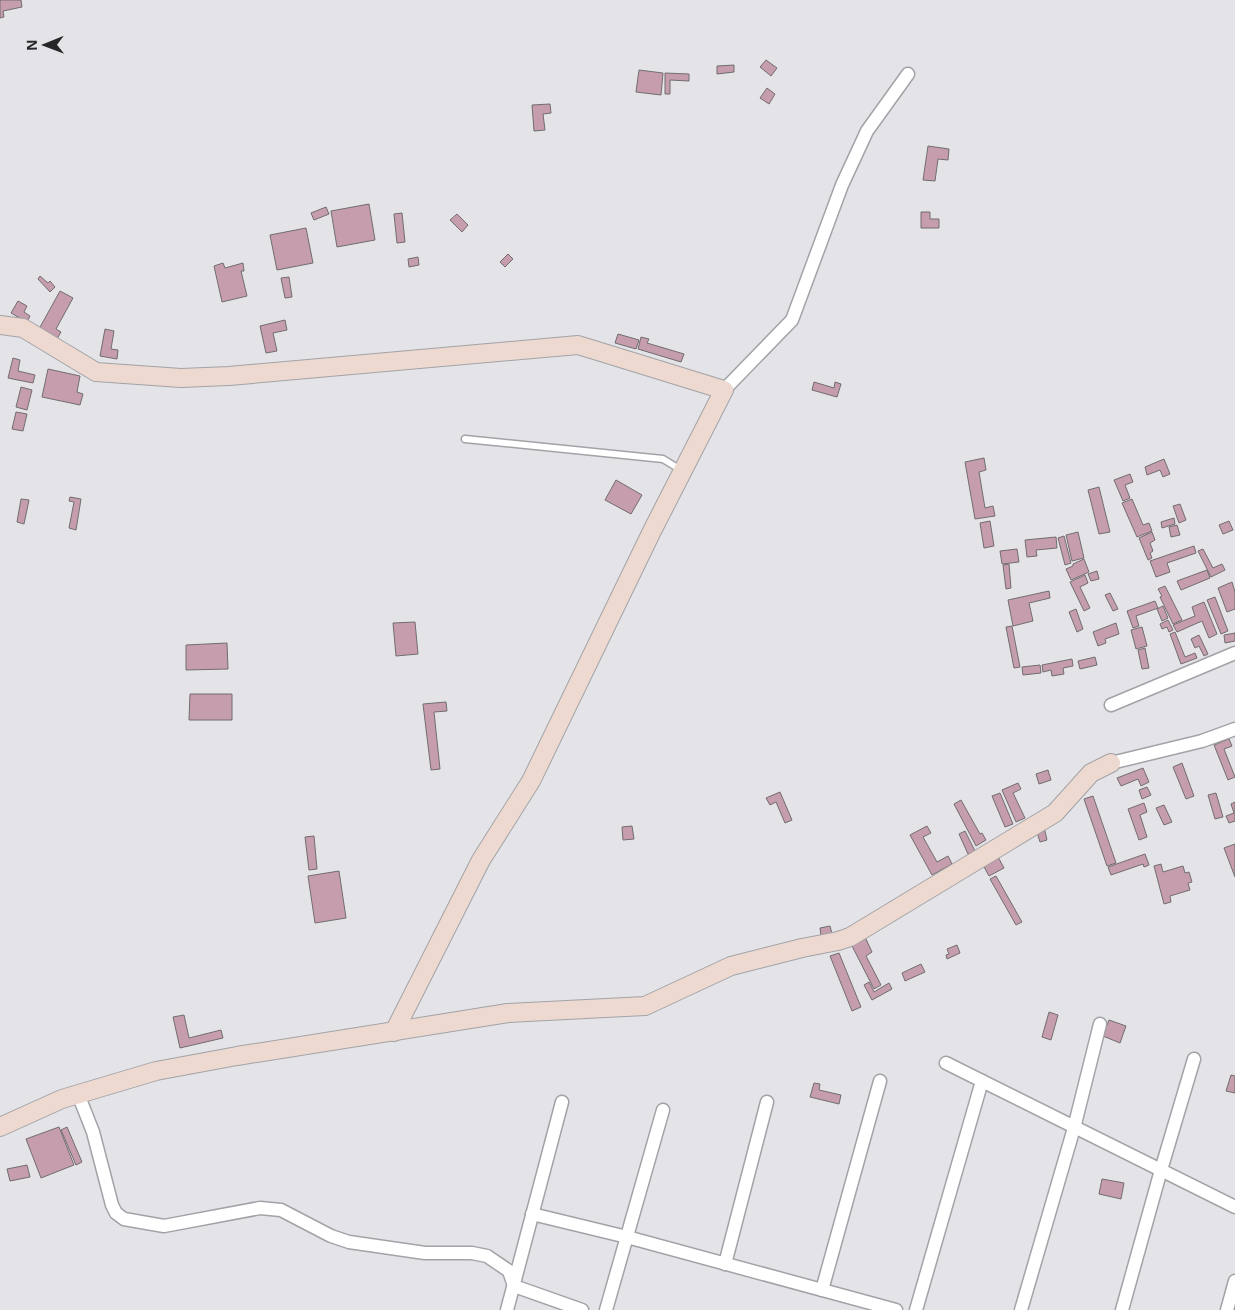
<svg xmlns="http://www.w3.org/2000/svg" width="1235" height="1310" font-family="'Noto Sans',sans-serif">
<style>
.building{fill:#c69dad;stroke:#716d6e}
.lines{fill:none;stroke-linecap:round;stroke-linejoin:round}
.lane-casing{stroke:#a2a3a7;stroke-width:9}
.street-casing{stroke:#a2a3a7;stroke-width:15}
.secondary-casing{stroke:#a2a3a7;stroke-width:20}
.lane{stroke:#fff;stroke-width:6}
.street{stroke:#fff;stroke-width:12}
.secondary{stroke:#edd9d0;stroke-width:18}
</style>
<rect width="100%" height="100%" fill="#e3e3e8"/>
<g class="building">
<polygon points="0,0 21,0 22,7 3,11 4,17 0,18"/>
<polygon points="766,60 777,68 771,76 760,67"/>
<polygon points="734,65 734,72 717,74 717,66"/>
<polygon points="639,70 663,73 661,95 636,92"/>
<polygon points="665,73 689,74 689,81 670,80 670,94 665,94"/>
<polygon points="767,88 775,94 769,104 760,98"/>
<polygon points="550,104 551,113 543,114 545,130 534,131 532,105"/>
<polygon points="928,146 949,149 948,160 938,159 935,181 923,180"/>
<polygon points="369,204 375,240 337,247 331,211"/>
<polygon points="326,207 329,214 314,220 311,213"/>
<polygon points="921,212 930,212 930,219 939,219 939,228 921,228"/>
<polygon points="402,213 405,242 397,243 394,214"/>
<polygon points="457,214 468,225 462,232 450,220"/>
<polygon points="306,228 313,263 277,270 270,235"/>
<polygon points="508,254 513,259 505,267 500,262"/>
<polygon points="418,257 419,265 409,267 408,259"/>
<polygon points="223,263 225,268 243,263 244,271 241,271 247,296 222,302 214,266"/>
<polygon points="40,276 48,283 50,281 55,287 50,292 38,279"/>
<polygon points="289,277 292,297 285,298 281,278"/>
<polygon points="60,291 73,298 56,329 61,332 57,339 39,329"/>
<polygon points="18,301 27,306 24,312 30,316 27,322 11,313"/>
<polygon points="285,320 287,330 273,333 277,351 266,353 260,326"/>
<polygon points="105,329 114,331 111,349 118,350 117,359 100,356"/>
<polygon points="618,334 639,340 636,349 615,343"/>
<polygon points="641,337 649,339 647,343 684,354 681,362 638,349"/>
<polygon points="13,358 20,360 18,371 35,375 33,383 8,378"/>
<polygon points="48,369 80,376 77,392 83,394 80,405 42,397"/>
<polygon points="814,382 834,388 835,382 841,384 837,397 812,390"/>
<polygon points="21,387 32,390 27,410 16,407"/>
<polygon points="16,412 27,414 23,431 12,429"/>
<polygon points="984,458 986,470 979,472 985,508 993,506 995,516 975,519 965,462"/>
<polygon points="1164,459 1170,474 1163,477 1160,470 1147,475 1145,467"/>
<polygon points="1130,474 1133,482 1125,485 1130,498 1123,501 1114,480"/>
<polygon points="616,480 642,495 631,514 605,500"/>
<polygon points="1099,487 1110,532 1099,534 1088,490"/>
<polygon points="70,497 81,499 76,530 69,528 74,502 69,501"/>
<polygon points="21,499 29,500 24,524 17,522"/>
<polygon points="1132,499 1143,525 1149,523 1152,531 1137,537 1122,503"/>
<polygon points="1180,504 1186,520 1179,523 1173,506"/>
<polygon points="1174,518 1175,524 1162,528 1161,522"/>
<polygon points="990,521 994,546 984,548 980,523"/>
<polygon points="1229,521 1233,530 1223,534 1219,525"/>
<polygon points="1177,525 1180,535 1171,537 1169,527"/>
<polygon points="1078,532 1084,558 1072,561 1066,535"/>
<polygon points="1152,532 1155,540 1150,543 1153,551 1150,553 1152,558 1148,560 1139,538"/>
<polygon points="1064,536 1071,563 1065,565 1058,538"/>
<polygon points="1056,537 1057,548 1036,550 1037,556 1027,557 1025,540"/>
<polygon points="1194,546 1196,553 1167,563 1170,572 1156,577 1150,561"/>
<polygon points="1017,549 1019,562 1002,564 1000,551"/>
<polygon points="1203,549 1213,568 1222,564 1225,570 1211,577 1198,551"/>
<polygon points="1084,559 1089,572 1071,580 1066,569 1073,566 1073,564"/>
<polygon points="1009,564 1011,588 1006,589 1003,565"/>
<polygon points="1207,570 1210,578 1181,590 1177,581"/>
<polygon points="1097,571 1099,579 1091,581 1088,574"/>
<polygon points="1085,575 1088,583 1080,587 1090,608 1084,611 1070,582"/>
<polygon points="1232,582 1235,592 1235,609 1227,612 1218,588"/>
<polygon points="1165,586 1182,620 1173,624 1160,597 1162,596 1158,589"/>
<polygon points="1049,591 1050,598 1029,603 1033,621 1013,626 1008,600"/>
<polygon points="1110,593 1118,609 1113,611 1105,595"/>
<polygon points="1215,597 1228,631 1221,634 1207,600"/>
<polygon points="1155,601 1158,608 1136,616 1139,626 1133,628 1127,611"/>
<polygon points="1204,602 1217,634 1209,638 1202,621 1177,632 1173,625 1195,616 1192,607"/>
<polygon points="1163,606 1168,618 1162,621 1157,609"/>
<polygon points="1076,609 1083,629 1077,632 1069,612"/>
<polygon points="1168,620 1173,630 1169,632 1167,627 1162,629 1160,624"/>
<polygon points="415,622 418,654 396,656 393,623"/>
<polygon points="1116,623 1119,634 1105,639 1106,643 1098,646 1093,632"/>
<polygon points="1012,626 1020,667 1014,668 1006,627"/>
<polygon points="1142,627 1147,646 1136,649 1131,630"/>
<polygon points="1175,632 1185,657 1195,653 1197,658 1181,664 1170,634"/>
<polygon points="1235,633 1235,641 1225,643 1224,635"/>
<polygon points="1199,635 1208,654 1204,656 1199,646 1195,648 1191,639"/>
<polygon points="227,643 228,669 186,670 186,645"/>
<polygon points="1145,648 1149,668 1142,669 1138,650"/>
<polygon points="1095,657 1097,665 1080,669 1078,661"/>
<polygon points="1072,659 1073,666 1063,668 1064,674 1052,676 1051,670 1043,672 1042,665"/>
<polygon points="1040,665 1041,673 1023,675 1022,667"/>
<polygon points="190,694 232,694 232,720 189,720"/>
<polygon points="446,702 447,711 434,712 440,769 431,770 423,704"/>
<polygon points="1229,739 1232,746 1224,749 1235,777 1228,780 1214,745"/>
<polygon points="1182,763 1194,796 1186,799 1173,767"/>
<polygon points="1143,768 1149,782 1141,786 1138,779 1121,786 1117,778"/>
<polygon points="1048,770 1051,780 1039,784 1036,774"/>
<polygon points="1018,783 1021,789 1013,793 1025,818 1016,822 1002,790"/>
<polygon points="1147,787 1151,795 1142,799 1139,790"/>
<polygon points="780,792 792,820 785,823 776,802 770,805 766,798"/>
<polygon points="1000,793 1013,824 1005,827 992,796"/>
<polygon points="1216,793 1223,817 1215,819 1208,795"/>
<polygon points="1093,796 1116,863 1107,866 1084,799"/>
<polygon points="961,800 980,834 982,833 986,840 976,846 954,804"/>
<polygon points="1235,802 1235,821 1229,823 1226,816 1234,813 1231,804"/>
<polygon points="1144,803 1147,812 1140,815 1147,837 1139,840 1128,809"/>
<polygon points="1164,805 1172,822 1164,825 1156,808"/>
<polygon points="632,826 634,839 623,840 622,827"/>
<polygon points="927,826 931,833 923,837 937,862 948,856 952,864 932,875 910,835"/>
<polygon points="1044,827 1047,840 1040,842 1036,829"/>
<polygon points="965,831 975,851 968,854 959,834"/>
<polygon points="314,836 317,869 309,870 305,837"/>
<polygon points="1235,844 1235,877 1224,848"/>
<polygon points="1145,854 1149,865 1144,867 1143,864 1111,875 1108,867"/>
<polygon points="997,855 1004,868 989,876 982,863"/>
<polygon points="1161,864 1163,872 1183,866 1185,873 1189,872 1192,882 1188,883 1190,890 1170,896 1171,902 1164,904 1154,866"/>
<polygon points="339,871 346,918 315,923 308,876"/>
<polygon points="996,876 1022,922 1016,925 990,879"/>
<polygon points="830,926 832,934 821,936 820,928"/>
<polygon points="865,937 872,952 866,956 881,985 874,989 851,944"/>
<polygon points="957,945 960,953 947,959 946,955 949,954 947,949"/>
<polygon points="839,953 861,1007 852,1011 830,956"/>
<polygon points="921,964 925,972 905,981 902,973"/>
<polygon points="869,982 874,992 889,983 892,989 872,1000 864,985"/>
<polygon points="1049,1012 1058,1015 1051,1040 1042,1037"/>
<polygon points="184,1015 189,1038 221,1030 223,1038 180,1048 173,1017"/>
<polygon points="1109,1020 1126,1026 1120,1043 1103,1036"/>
<polygon points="1231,1075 1235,1076 1235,1093 1226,1091"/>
<polygon points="814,1083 820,1084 819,1090 841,1095 839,1104 810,1097"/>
<polygon points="59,1127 74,1165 41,1178 26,1139"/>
<polygon points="67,1127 82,1162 76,1165 61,1130"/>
<polygon points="27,1165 30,1177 10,1181 7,1169"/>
<polygon points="1102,1179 1124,1183 1121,1199 1099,1194"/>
</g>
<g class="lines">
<g class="lane-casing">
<polyline id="lane" points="465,439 663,459 681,470"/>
</g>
<g class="street-casing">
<g id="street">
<polyline points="724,390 792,320 842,185 867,131 908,74"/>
<polyline points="1111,705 1235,653"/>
<polyline points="1111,763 1202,741 1235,729"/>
<polyline points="946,1063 1235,1207"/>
<polyline points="78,1094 93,1132 112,1205 116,1213 124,1219 164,1226 260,1208 281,1210 331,1236 349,1242 425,1253 472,1253 487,1256 509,1271 514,1286 582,1310"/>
<polyline points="532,1214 627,1237 896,1310"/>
<polyline points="725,1264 767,1102"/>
<polyline points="822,1290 880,1081"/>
<polyline points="507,1310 562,1102"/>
<polyline points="606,1310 663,1110"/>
<polyline points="916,1310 982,1081"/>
<polyline points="1021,1310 1074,1128 1100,1024"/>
<polyline points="1122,1310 1161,1170 1194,1059"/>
<polyline points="1227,1310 1235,1281"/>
</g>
</g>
<g class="secondary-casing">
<g id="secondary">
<polyline points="0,325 23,328 96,372 181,378 229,376 578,345 724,390 652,531 531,781 481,860 394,1032"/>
<polyline points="0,1127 62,1099 156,1071 237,1056 508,1013 645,1006 731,966 802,948 838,941 850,937 1055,813 1091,773 1111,763"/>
</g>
</g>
<use href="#lane" class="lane"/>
<use href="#street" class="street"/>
<use href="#secondary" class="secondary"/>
</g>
<g transform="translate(45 45) rotate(269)" stroke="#e3e3e8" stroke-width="4" paint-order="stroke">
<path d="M0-4L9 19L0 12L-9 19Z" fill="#272729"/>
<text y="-8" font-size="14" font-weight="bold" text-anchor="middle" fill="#272729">N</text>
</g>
</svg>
